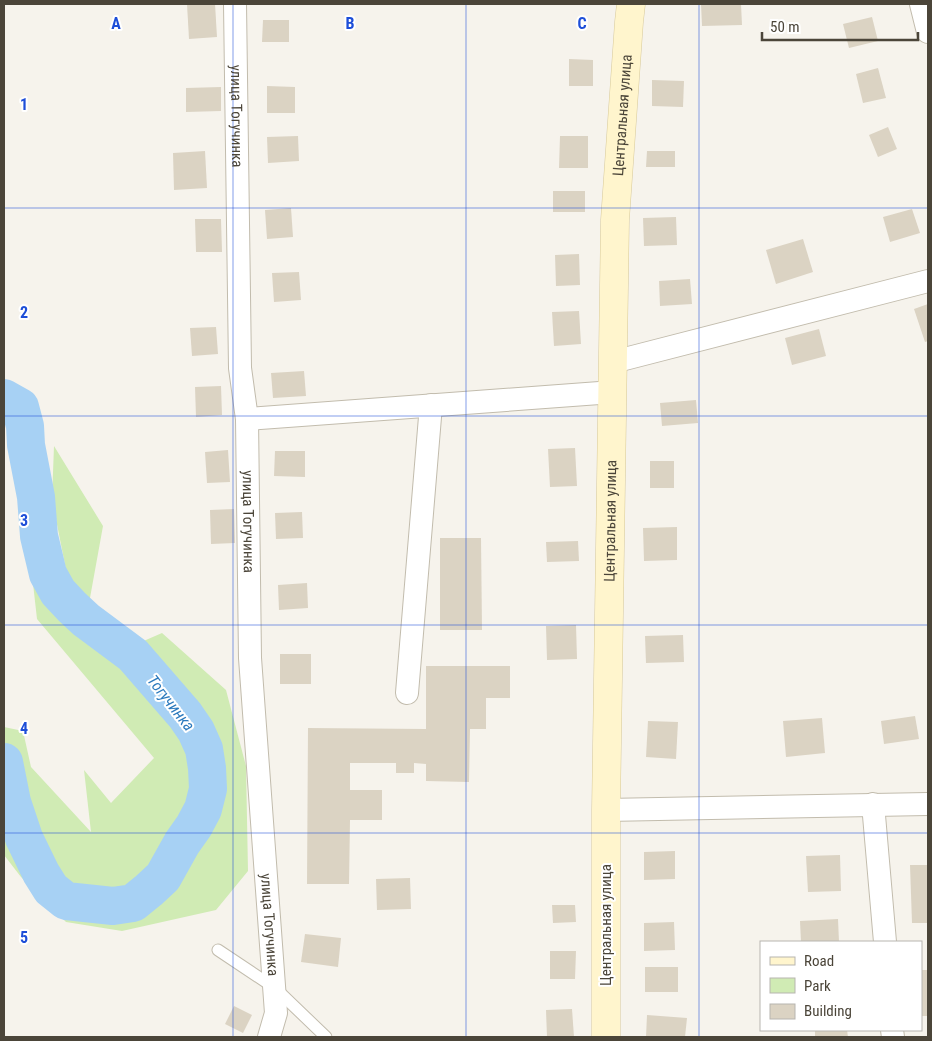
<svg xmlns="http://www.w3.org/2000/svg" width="932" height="1041" font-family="'Roboto Condensed',sans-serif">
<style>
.green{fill:#d0ebb4}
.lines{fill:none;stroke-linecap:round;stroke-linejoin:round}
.river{stroke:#a7d1f4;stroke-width:38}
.building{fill:#dbd3c3}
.lane-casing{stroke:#c2bcad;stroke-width:13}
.street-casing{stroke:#c2bcad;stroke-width:24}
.secondary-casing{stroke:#d7c99a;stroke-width:29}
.lane{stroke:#fff;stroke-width:11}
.street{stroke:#fff;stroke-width:22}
.secondary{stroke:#fff5cd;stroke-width:28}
.grid{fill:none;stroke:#1d4ed8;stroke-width:1;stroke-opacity:0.55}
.labels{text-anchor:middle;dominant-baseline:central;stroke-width:4;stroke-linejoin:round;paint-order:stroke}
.street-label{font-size:15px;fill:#4b4539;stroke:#fff}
.water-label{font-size:16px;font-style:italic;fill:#2c7abd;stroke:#fff}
.grid-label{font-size:16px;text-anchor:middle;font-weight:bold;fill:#1d4ed8;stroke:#fff;stroke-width:4;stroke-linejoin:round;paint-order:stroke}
</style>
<rect width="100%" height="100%" fill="#f6f3ec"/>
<polygon class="green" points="54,446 103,526 86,620 139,643 162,633 226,690 246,766 248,871 216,910 122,931 66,922 21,877 4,855 4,727 23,731 31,767 91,832 84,770 111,803 154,758 37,619 30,557 63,610 69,585 52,499"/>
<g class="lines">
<polyline class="river" points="4,398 20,407 25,426 26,445 36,497 39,536 48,574 58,592 72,607 86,620 133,655 185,715 196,731 204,749 207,768 208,789 203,809 194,826 182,843 163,877 149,890 133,903 113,906 66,901 51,889 41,873 24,838 12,802 4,762"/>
</g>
<g class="building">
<polygon points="187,4 215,4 217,37 189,39"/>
<polygon points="701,4 741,4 742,25 702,26"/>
<polygon points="872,17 878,41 849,48 843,24"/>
<polygon points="263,20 289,20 289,42 262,42"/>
<polygon points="569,59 593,60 593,86 569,86"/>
<polygon points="878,68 886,98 863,103 856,74"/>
<polygon points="652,80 684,81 683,107 652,106"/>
<polygon points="267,86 295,87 295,113 267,113"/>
<polygon points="221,87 221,111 186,112 186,88"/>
<polygon points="888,127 897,149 878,157 869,135"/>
<polygon points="298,136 299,161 268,163 267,137"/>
<polygon points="560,136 588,136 588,168 559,168"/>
<polygon points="205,151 207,188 174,190 173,153"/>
<polygon points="647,151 675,151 675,167 646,167"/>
<rect x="553" y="191" width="32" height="21"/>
<polygon points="291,208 293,237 267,239 265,210"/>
<polygon points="912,209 920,233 890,242 883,217"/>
<polygon points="676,217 677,245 644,246 643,218"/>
<polygon points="195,219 221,219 222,252 196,252"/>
<polygon points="803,239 813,272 776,284 766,250"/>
<polygon points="579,254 580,285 556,286 555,255"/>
<polygon points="299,272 301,300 274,302 272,273"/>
<polygon points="690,279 692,304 660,306 659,281"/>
<polygon points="928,304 928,341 925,342 914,309"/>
<polygon points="579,311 581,344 554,346 552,312"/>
<polygon points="216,327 218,354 192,356 190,328"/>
<polygon points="819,329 826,356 792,365 785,338"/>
<polygon points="304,371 306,396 273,398 271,373"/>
<polygon points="221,386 222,415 196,417 195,387"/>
<polygon points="696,400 698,423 662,426 660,403"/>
<polygon points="575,448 577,486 550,487 548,449"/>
<polygon points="228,450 230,482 207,483 205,452"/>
<polygon points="275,451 305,451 305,477 274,476"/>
<rect x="650" y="461" width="24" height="27"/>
<polygon points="234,509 235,543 211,544 210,510"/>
<polygon points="302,512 303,538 276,539 275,513"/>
<polygon points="677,527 677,560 644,561 643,528"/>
<polygon points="440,538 481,538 482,630 440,630"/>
<polygon points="578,541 579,561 547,562 546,542"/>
<polygon points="307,583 308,608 279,610 278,585"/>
<polygon points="576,625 577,659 547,660 546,626"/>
<polygon points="683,635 684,662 646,663 645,636"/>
<rect x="280" y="654" width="31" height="30"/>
<polygon points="426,666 510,666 510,698 486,698 486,729 470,729 469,782 426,781 426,764 414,763 414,773 396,773 396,763 350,763 350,790 382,790 382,820 350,820 349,884 307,884 308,728 426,729"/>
<polygon points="915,716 919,739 884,744 881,721"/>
<polygon points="822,718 825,753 786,757 783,721"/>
<polygon points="648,721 678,722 676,759 646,757"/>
<polygon points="675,851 675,879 644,880 644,852"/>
<polygon points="840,855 841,891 808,892 806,856"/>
<polygon points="910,865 928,865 928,923 912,923"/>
<polygon points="410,878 411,909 377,910 376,879"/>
<polygon points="552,905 575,905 576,922 553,923"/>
<polygon points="838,919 839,942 801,942 800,921"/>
<polygon points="674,922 675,950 644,951 644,923"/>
<polygon points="305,934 341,938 338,967 301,962"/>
<polygon points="550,951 576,951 575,979 550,979"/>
<rect x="645" y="967" width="33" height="25"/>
<rect x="921" y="970" width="7" height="46"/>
<polygon points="234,1006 252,1015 243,1033 225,1024"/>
<polygon points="572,1009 574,1037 547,1037 546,1010"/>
<polygon points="647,1015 687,1018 685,1037 646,1037"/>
<polygon points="815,1030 847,1030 848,1037 815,1037"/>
</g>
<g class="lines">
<g class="lane-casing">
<polyline id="lane" points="218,950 275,988 326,1037"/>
</g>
<g class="street-casing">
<g id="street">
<path id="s1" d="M 235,4 L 240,368 L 247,419 L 250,658 L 276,1013 L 269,1037"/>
<polyline points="921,4 928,32"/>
<polyline points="613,362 928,281"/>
<polyline points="247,419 613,392"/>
<polyline points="407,693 431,405"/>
<polyline points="873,804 885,942"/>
<polyline points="606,810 928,804"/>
<polyline points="892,1030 893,1037"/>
</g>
</g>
<g class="secondary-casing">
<g id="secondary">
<path id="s2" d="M 606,1037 L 606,810 L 615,220 L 629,22 L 631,4"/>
</g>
</g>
<use href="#lane" class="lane"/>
<use href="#street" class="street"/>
<use href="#secondary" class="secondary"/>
</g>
<path class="grid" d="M 233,4 L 233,1037M 466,4 L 466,1037M 699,4 L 699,1037M 4,208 L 928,208M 4,416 L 928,416M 4,625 L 928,625M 4,833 L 928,833"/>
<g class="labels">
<g class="street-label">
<text stroke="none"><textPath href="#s2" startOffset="922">Центральная улица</textPath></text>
<text stroke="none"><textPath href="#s1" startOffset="112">улица Тогучинка</textPath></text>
<text stroke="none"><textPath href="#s2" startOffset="516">Центральная улица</textPath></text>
<text stroke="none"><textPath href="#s1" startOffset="518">улица Тогучинка</textPath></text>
<text transform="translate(606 925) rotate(-90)">Центральная улица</text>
<text stroke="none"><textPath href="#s1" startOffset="922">улица Тогучинка</textPath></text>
</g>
<g class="water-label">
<text transform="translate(171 703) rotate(52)">Тогучинка</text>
</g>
</g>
<g class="grid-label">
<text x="116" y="29">A</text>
<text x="350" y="29">B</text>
<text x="582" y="29">C</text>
<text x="24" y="110">1</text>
<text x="24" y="318">2</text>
<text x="24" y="526">3</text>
<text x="24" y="734">4</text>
<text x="24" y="943">5</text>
</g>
<rect width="932" height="1041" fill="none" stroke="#4b4539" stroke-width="10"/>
<rect x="760" y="941" width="162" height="90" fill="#ffffff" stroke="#b7b5b0"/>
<rect x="770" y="957" width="25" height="8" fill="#fff5cd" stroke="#b7b5b0"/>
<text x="804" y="966" font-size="15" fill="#4b4539">Road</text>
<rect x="770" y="978" width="25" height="15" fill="#d0ebb4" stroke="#b7b5b0"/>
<text x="804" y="991" font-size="15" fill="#4b4539">Park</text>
<rect x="770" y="1004" width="25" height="15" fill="#dbd3c3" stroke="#b7b5b0"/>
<text x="804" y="1016" font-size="15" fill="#4b4539">Building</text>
<path d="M762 32v8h156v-8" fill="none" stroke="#4b4539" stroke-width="2.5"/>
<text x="770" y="32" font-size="15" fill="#4b4539" stroke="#ffffff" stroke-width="4" paint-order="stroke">50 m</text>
</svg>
